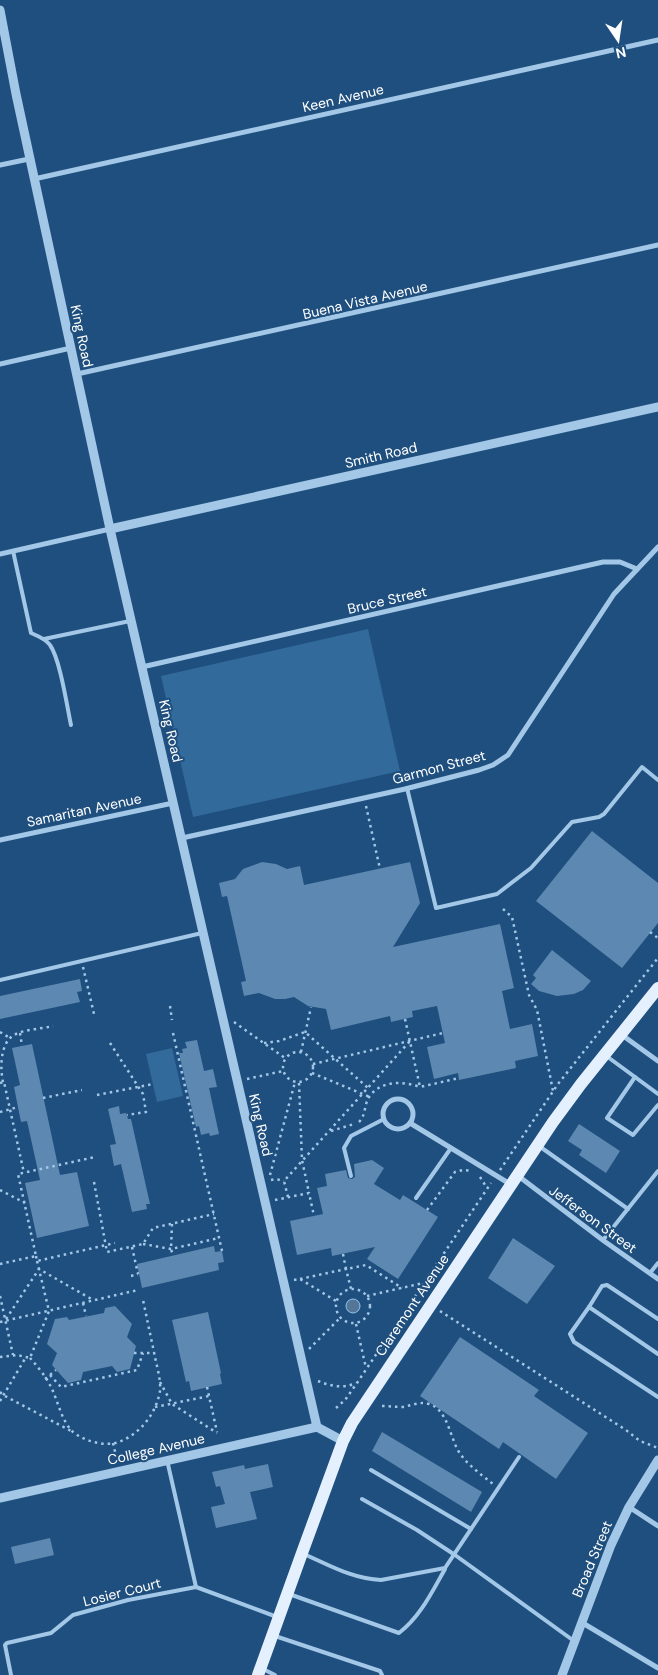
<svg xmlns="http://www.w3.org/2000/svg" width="658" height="1675" font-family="'DM Sans',sans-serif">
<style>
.green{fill:#326a9c}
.water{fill:#537699;stroke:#96c3e9}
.building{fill:#5d88b1}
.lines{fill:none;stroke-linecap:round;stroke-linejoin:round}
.path{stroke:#a3c7e7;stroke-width:2.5;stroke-dasharray:2.5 4;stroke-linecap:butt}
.service{stroke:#a3c7e7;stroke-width:4}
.minor{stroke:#a3c7e7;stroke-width:5}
.tertiary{stroke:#a3c7e7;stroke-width:9}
.primary{stroke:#e4f0fd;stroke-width:12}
.labels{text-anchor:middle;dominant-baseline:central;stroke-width:4;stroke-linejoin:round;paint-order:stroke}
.street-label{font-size:14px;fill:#fff;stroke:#1f4f7e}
</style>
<rect width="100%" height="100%" fill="#1f4f7e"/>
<g class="green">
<polygon points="368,629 400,771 193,817 161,676"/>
<polygon points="172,1048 183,1096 157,1102 146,1054"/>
</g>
<circle class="water" cx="353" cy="1306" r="7"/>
<g class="building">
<polygon points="592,831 658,883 658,923 622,968 536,901"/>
<polygon points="262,862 276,864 287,869 300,866 304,885 410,862 420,903 393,947 500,924 514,988 502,991 510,1029 532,1024 538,1056 515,1061 516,1068 459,1080 458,1073 434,1079 427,1047 445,1043 437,1006 412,1011 413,1017 391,1022 390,1016 331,1030 326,1009 308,1006 294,997 285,999 275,999 259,993 244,996 241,982 246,981 227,896 222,897 219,883 235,879 243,869"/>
<polygon points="552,950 591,981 583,990 574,994 557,996 539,991 531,984 536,978 533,975"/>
<polygon points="80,979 82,991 77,992 80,1002 0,1019 0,996"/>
<polygon points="197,1040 204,1071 213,1069 217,1087 209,1088 219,1134 210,1136 209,1133 201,1135 199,1126 196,1127 179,1053 183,1053 182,1049 187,1048 185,1042"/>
<polygon points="32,1044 60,1175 77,1172 89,1226 37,1238 25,1183 40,1180 27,1121 21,1122 14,1087 20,1085 12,1048"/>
<polygon points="119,1106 120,1114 126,1113 128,1119 131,1119 150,1204 146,1204 147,1209 132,1212 121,1164 114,1166 110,1145 116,1144 108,1109"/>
<polygon points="579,1124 620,1151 606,1173 579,1155 582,1150 568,1141"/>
<polygon points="372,1160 384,1168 374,1184 400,1200 403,1195 438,1217 398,1279 367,1259 375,1247 332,1256 331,1248 297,1255 290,1221 323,1214 317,1188 327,1186 325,1174 346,1170 348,1178 352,1179 355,1177 354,1164"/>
<polygon points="513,1238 555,1266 527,1304 488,1278"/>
<polygon points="214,1246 215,1252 222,1251 224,1262 218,1263 219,1270 142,1288 137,1264"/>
<polygon points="115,1306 132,1324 127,1337 136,1346 130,1369 117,1372 112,1366 83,1372 81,1380 68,1383 52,1365 57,1353 47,1344 55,1319 67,1317 69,1320 104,1313 105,1308"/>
<polygon points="208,1312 221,1373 220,1374 222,1384 191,1391 189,1381 186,1382 172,1320"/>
<polygon points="460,1337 539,1390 534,1396 588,1433 556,1479 503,1442 499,1449 420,1396"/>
<polygon points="382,1432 482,1492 471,1512 372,1451"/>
<polygon points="268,1464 273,1487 250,1492 257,1519 216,1528 211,1507 225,1504 220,1486 216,1487 212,1472 244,1465 245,1469"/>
<polygon points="50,1538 54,1555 15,1564 11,1547"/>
</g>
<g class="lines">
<g class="path">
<polyline points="366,806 380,869"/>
<polyline points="503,909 512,917 529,995 537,1010 553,1091"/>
<polyline points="650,932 658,938"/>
<polyline points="83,967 94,1014"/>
<polyline points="170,1006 172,1020"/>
<polyline points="405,1019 420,1087 459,1078"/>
<polyline points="234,1022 285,1058"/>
<polyline points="0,1032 10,1038"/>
<polyline points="20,1033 22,1046"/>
<polyline points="173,1033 222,1251"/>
<polyline points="110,1043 143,1094 146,1112 127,1115"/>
<polyline points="264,1043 279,1041 305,1032 368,1088"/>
<circle cx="298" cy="1067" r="15"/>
<polyline points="301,1052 311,1007"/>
<polyline points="313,1064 443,1033"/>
<polyline points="312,1073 370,1097"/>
<polyline points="247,1079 283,1071"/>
<path d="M 3,1082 C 0,1068 0,1043 14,1035 C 25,1029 41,1029 53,1026"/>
<polyline points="0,1083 4,1082 24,1173"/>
<polyline points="299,1083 302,1160 309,1193"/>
<polyline points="97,1095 153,1084"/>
<polyline points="43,1098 82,1090"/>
<polyline points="0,1112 18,1107"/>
<path d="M 359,1122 C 366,1115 364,1105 369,1097 C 381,1080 403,1081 420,1087"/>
<polyline points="331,1131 354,1124"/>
<polyline points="500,1170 558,1084 658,958"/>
<polyline points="270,1175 295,1082"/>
<polyline points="480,1177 487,1188"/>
<polyline points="271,1180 276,1179 284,1181"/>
<polyline points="94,1182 107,1252 143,1244 153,1228 214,1214"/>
<polyline points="0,1190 25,1203"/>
<polyline points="288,1197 284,1181 410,1041"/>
<polyline points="275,1200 309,1193 314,1216"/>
<polyline points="427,1210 455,1172 463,1170 472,1171"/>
<polyline points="172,1224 171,1249 173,1256"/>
<polyline points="143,1244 171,1249 219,1238"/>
<polyline points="132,1247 138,1274"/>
<polyline points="343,1254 346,1269 366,1265 402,1288"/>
<polyline points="36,1256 37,1261 115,1243"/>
<polyline points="0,1264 36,1256 18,1174 95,1157"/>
<polyline points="131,1276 138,1274"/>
<polyline points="300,1279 346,1269 351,1289"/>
<polyline points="294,1280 300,1279 336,1301"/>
<circle cx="353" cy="1306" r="17"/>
<polyline points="0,1296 13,1355"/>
<polyline points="367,1296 423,1283"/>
<polyline points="83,1303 86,1316"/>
<polyline points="440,1311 626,1430 640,1441 658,1448"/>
<polyline points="6,1319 39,1269 93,1300"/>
<polyline points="0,1322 138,1290"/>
<polyline points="356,1324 366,1368"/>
<polyline points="309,1349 340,1318"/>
<polyline points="134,1353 154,1353"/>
<polyline points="0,1357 17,1355 30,1358 49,1311 37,1261"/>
<path d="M 30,1358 C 38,1367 47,1378 52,1389 C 58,1402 62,1421 72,1431 C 83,1441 105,1447 119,1442 C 140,1434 156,1414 160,1391 C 161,1380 157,1367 155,1357 C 151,1338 147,1319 143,1300"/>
<polyline points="50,1375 61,1387 137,1370 143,1353"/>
<polyline points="45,1379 56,1370"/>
<path d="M 318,1381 C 330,1386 343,1389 356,1383"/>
<polyline points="160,1382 172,1404 217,1433"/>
<polyline points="207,1387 217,1432"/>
<polyline points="0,1392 3,1395 71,1431"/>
<polyline points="0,1401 26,1357"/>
<path d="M 382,1406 C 389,1406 395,1407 402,1407 C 411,1406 419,1401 429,1404 C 449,1410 450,1441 461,1455 C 470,1467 482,1475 493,1484"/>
<polyline points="155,1407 209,1396"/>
<polyline points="336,1408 345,1400 357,1383 491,1183"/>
<polyline points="113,1443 116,1456"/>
</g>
<g class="service">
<path d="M 13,551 L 31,633 C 38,636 46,639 50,645 C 60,659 67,706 71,725"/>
<polyline points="44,639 130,621"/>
<polyline points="407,788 436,908 497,894 531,868 572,822 599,817 604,814 642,767 658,780"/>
<polyline points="0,980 202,933"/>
<polyline points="605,1055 658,1094"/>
<polyline points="635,1077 607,1118 633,1135 658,1105"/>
<polyline points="539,1146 628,1209"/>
<polyline points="351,1176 344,1148 351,1136 384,1119"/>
<polyline points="416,1198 451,1148"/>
<polyline points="603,1240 658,1171"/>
<polyline points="650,1273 658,1263"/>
<polyline points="589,1307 570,1334 574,1342 658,1397"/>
<polyline points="658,1319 607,1285 602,1286 589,1307 658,1354"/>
<polyline points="167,1460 196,1587"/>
<polyline points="371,1470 471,1529"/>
<polyline points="362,1499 417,1530 455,1555 574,1641"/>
<path d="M 304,1554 C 329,1565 353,1579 381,1580 L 445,1568 L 519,1457"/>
<path d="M 289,1594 L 399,1633 C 420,1617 432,1592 445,1569"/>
<polyline points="275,1636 380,1671 382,1675"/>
<polyline points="263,1669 275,1675"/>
<polyline points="11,1675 5,1645 7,1643 51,1633 73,1615 128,1600 196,1587 277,1617"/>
</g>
<g class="minor">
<polyline points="0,165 29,159"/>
<polyline points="34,179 658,40"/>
<polyline points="0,364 71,348"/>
<polyline points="77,374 658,245"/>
<polyline points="0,554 110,529"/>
<polyline points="142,667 603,562 620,562 637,569"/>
<polyline points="182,838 405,789 479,770 493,765 508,755 614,594 658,547"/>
<polyline points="0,840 173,803"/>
<polyline points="622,1035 658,1061"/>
<circle cx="398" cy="1114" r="15"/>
<polyline points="410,1123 510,1184"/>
<polyline points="517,1175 604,1241 658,1279"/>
<polyline points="629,1507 658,1526"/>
<polyline points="581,1622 658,1668"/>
</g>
<g class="tertiary">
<polyline points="0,10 16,94 110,529 317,1427 343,1441"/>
<polyline points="110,529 658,407"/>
<polyline points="0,1498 317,1427"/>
<polyline points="562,1675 611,1545 629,1507 658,1460"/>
</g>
<polyline class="primary" points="258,1675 302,1553 343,1441 352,1423 553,1122 581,1084 658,988"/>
</g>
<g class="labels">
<g class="street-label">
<text transform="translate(343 98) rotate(-13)">Keen Avenue</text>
<text transform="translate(365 300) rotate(-13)">Buena Vista Avenue</text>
<text transform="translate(82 336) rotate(78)">King Road</text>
<text transform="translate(381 455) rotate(-13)">Smith Road</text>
<text transform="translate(387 600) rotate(-13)">Bruce Street</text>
<text transform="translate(171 731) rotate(77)">King Road</text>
<text transform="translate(439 767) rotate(-15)">Garmon Street</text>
<text transform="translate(84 810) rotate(-12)">Samaritan Avenue</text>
<text transform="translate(261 1125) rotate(77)">King Road</text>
<text transform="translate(593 1219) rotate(36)">Jefferson Street</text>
<text transform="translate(412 1305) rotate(-56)">Claremont Avenue</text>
<text transform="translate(156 1449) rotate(-13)">College Avenue</text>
<text transform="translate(592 1559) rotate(-67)">Broad Street</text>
<text transform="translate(122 1592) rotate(-14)">Losier Court</text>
</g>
</g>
<g transform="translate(618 40) rotate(167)" stroke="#1f4f7e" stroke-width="4" paint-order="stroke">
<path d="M0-4L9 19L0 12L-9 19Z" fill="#ffffff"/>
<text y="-8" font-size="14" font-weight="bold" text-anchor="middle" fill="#ffffff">N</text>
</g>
</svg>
